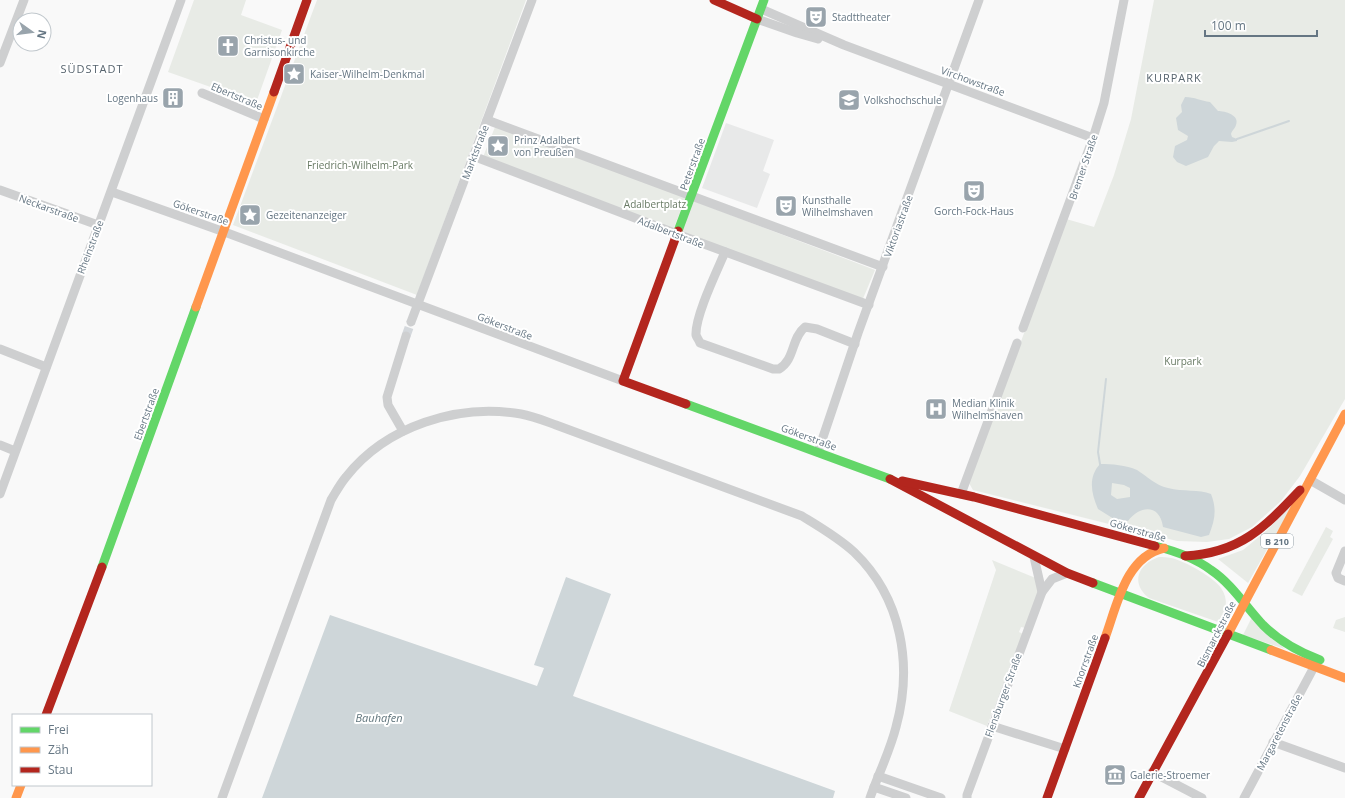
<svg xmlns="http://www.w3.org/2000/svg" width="1345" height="798" font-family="'Open Sans',sans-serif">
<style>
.built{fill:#e8e9e9}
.green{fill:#e8ebe6}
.water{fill:#ced6d9;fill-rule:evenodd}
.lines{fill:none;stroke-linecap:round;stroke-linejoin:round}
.stream{stroke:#ced6d9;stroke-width:2}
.street-tunnel{stroke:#d4d8dc;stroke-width:9;stroke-dasharray:9 4.5;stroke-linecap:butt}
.street{stroke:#cecfd0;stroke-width:9}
.fast{stroke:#63d668;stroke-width:9}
.slow{stroke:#ff974d;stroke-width:9}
.jam{stroke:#b3261e;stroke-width:9}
.labels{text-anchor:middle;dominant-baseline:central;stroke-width:4;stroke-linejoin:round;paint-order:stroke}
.shield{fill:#fff;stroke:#939fa8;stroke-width:1}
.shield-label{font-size:9px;font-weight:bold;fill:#657683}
.poi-label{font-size:10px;fill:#657683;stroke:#fff;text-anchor:start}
.street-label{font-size:10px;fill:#657683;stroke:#fff}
.park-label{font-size:10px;fill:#687a64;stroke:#fff}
.neighbourhood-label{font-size:11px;letter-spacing:1px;fill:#57646e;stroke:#fff}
.water-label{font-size:11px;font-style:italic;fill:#60757c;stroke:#fff}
</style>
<rect width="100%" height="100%" fill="#f9f9f9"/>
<polygon class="built" points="726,123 774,140 763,171 770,174 757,208 702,188"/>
<g class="green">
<polygon points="194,0 246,0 241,15 282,30 256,103 168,72"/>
<polygon points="317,0 526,0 417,295 233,225"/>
<polygon points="1154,0 1345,0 1345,399 1300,476 1281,501 1252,527 1229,539 1207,542 1177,541 973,490 969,483 1066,219 1094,227 1114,175 1131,119"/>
<polygon points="495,127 686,197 673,230 483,157"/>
<polygon points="694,201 875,270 862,301 681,233"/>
<polygon points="1293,504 1248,583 1218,559 1243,550 1266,531"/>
<polygon points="1326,527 1333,531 1330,537 1333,539 1302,596 1292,591"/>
<path d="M 1159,557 C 1163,557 1167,557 1171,558 C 1183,560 1215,578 1221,588 C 1229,599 1226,612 1221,623 L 1149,598 C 1130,583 1138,564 1159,557 Z"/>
<polygon points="992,560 1043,581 1025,628 1021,627 1019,632 1023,634 987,726 949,711 996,570"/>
<polygon points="1252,617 1285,649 1243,635"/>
<polygon points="1345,617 1345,632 1333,628 1336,620"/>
</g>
<g class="water">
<path d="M 1185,97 C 1195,97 1201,101 1210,102 L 1218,111 C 1225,111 1240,115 1236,125 C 1235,129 1232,130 1231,134 L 1232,137 L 1237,139 L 1237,141 L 1232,142 L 1219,141 L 1214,146 L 1208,157 L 1186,166 L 1177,162 L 1173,157 L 1175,146 L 1187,140 L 1188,136 L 1178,130 L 1176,118 L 1182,112 L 1181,105 Z"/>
<path d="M 1100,464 C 1112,464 1126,465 1137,470 C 1148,477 1155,485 1168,488 C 1183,492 1199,489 1211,494 C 1217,509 1215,520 1209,535 L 1201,537 L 1163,527 C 1160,504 1140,505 1128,521 L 1114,519 L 1098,509 C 1091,493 1088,477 1100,464 ZM 1112,483 L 1124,485 L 1130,488 L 1130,497 L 1117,499 L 1111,495 Z"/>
<polygon points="566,577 611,594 573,696 835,791 833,798 262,798 330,615 537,686 544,668 534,665"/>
</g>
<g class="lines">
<g class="stream">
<polyline points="1237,139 1289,121"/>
<polyline points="1100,464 1098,452 1106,379"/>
</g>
<polyline class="street-tunnel" points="406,336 411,322"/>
<g class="street">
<polyline points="761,9 844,45 1093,138"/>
<polyline points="757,19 797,33 818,39"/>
<polyline points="0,63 24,0"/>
<polyline points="202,93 264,119"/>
<polyline points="487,120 883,267"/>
<polyline points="473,156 677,234 869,305"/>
<polyline points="0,190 98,225"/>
<polyline points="112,192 230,234 623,381"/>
<path d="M 725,252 C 717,271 695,316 696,335 C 697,338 699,340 700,343 L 773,369 L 779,369 C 795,360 791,338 805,327 L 817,329 L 855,344"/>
<polyline points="411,322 532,0"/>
<polyline points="1023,328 1093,138 1104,103 1124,0"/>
<polyline points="0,349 46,367"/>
<polyline points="403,431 388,405 387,397 406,336"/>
<polyline points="0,445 15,451"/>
<polyline points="818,452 858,333 979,0"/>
<polyline points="1310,480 1345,500"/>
<polyline points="0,494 181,0"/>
<polyline points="961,494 1017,343"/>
<polyline points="1345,551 1336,573 1338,578 1345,581"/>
<polyline points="1034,557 1042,592"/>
<polyline points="992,726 1065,749"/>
<polyline points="1273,742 1345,768"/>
<polyline points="1152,772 1202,798"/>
<polyline points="878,776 941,798"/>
<polyline points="874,787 906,798"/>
<path d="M 222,798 L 331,500 C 336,492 340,484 346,477 C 386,426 458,403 521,414 C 533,416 545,421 556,425 L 802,516 C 820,527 839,538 854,552 C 902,598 913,665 896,727 C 890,751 878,775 870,798"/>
<polyline points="967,798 967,795 1042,592 1052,579 1067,573"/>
<polyline points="1244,798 1314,667"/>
</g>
<g class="fast">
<polyline points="678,231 764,0"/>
<polyline points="686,404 890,479"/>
<path d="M 1155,546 C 1175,551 1195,558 1211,570 C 1232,584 1246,607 1263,625 C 1280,642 1299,652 1320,660"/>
<polyline points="102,567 196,307"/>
<polyline points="1093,583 1271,650"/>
</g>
<g class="slow">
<polyline points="196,307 274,92"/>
<polyline points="1228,634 1345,414"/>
<path d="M 1105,638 C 1117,606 1125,557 1164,548"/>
<polyline points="1271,650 1345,678"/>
<polyline points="16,798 21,785"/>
</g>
<g class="jam">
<polyline points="714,0 757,19"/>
<polyline points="274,92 307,0"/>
<polyline points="678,231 623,381 686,404"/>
<polyline points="890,479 1067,573 1093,583"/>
<polyline points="902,481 974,497 1155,546"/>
<path d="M 1185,556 C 1240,553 1264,528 1300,490"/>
<polyline points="46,715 102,567"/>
<polyline points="1047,798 1105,638"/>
<polyline points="1139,798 1228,634"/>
</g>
</g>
<defs>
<g id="theatre-square" transform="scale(1.15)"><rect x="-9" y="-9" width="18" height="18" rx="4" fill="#99a4ac" stroke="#fff"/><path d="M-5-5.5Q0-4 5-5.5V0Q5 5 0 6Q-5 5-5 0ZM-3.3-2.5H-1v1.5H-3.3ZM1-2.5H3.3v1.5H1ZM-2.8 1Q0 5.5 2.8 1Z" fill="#fff"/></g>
<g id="church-square" transform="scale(1.15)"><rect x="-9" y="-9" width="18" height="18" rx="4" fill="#99a4ac" stroke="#fff"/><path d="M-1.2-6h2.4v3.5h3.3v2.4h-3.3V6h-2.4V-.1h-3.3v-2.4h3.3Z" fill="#fff"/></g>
<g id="sight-square" transform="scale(1.15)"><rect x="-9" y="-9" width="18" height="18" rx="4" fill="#99a4ac" stroke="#fff"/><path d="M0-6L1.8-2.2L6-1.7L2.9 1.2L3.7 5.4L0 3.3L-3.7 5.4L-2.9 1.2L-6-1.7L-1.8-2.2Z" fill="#fff"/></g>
<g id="building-square" transform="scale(1.15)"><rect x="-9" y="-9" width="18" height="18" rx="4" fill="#99a4ac" stroke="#fff"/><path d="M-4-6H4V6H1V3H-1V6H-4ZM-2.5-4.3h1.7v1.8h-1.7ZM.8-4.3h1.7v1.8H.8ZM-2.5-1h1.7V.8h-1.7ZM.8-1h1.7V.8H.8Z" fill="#fff"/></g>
<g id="university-square" transform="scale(1.15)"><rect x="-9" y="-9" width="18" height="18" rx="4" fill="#99a4ac" stroke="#fff"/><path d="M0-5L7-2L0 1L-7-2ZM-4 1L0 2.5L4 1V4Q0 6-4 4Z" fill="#fff"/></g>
<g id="hospital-square" transform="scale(1.15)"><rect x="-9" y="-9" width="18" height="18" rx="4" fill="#99a4ac" stroke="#fff"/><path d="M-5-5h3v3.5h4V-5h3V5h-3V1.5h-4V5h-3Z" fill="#fff"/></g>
<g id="museum-square" transform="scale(1.15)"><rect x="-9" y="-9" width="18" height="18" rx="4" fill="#99a4ac" stroke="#fff"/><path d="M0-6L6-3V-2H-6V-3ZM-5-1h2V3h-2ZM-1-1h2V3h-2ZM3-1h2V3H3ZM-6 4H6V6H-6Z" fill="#fff"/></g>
</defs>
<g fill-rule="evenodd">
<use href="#theatre-square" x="816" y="17"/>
<use href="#church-square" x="228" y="46"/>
<use href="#sight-square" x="294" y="74"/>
<use href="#building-square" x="173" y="98"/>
<use href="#university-square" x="849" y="100"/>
<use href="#sight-square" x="498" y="146"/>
<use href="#theatre-square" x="974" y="191"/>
<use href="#theatre-square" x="786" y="206"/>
<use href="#sight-square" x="250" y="215"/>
<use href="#hospital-square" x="936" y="409"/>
<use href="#museum-square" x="1115" y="775"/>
</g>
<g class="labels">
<rect class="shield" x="1261" y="534" width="32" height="14" rx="3"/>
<g class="shield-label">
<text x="1277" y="541">B 210</text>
</g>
<g class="poi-label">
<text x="832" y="17">Stadttheater</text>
<text x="244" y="40">Christus- und<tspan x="244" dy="12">Garnisonkirche</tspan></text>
<text x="310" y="74">Kaiser-Wilhelm-Denkmal</text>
<text x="158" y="98" text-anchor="end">Logenhaus</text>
<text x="864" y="100">Volkshochschule</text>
<text x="514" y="140">Prinz Adalbert<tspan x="514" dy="12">von Preußen</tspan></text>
<text x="802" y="200">Kunsthalle<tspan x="802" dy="12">Wilhelmshaven</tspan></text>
<text x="974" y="211" text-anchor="middle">Gorch-Fock-Haus</text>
<text x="266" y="215">Gezeitenanzeiger</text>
<text x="952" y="403">Median Klinik<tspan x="952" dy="12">Wilhelmshaven</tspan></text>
<text x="1130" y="775">Galerie-Stroemer</text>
</g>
<g class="street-label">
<text transform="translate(973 81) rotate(20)">Virchowstraße</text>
<text transform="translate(237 96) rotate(23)">Ebertstraße</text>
<text transform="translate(475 152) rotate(-69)">Marktstraße</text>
<text transform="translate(692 164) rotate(-70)">Peterstraße</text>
<text transform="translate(1083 167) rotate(-71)">Bremer Straße</text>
<text transform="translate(49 208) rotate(20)">Neckarstraße</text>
<text transform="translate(201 212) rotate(19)">Gökerstraße</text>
<text transform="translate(898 226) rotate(-70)">Viktoriastraße</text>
<text transform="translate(671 232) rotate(21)">Adalbertstraße</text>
<text transform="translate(90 247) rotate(-69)">Rheinstraße</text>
<text transform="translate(505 326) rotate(21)">Gökerstraße</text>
<text transform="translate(146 414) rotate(-70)">Ebertstraße</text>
<text transform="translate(809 437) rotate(20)">Gökerstraße</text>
<text transform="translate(1138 530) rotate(16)">Gökerstraße</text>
<text transform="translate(1216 634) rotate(-63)">Bismarckstraße</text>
<text transform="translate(1085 661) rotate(-70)">Knorrstraße</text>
<text transform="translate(1003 695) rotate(-70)">Flensburger Straße</text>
<text transform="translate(1279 732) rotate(-62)">Margaretenstraße</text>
</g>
<g class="park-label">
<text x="360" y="165">Friedrich-Wilhelm-Park</text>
<text x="655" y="204">Adalbertplatz</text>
<text x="1183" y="361">Kurpark</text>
</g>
<g class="neighbourhood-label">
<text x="92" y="68">SÜDSTADT</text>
<text x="1174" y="77">KURPARK</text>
</g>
<g class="water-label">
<text x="379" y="717">Bauhafen</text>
</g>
</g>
<rect x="12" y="714" width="140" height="72" fill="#ffffff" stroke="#c1c8cd"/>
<rect x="20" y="727" width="20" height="6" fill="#63d668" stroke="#c1c8cd"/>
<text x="48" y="734" font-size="12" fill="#657683">Frei</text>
<rect x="20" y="747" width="20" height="6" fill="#ff974d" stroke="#c1c8cd"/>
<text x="48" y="754" font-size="12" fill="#657683">Zäh</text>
<rect x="20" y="767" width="20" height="6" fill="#b3261e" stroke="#c1c8cd"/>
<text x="48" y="774" font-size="12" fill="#657683">Stau</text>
<g transform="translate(32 32) rotate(104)"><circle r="19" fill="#ffffff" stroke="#c1c8cd"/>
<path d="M0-3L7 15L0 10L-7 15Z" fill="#99a4ac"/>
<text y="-6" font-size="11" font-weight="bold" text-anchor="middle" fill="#657683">N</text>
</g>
<path d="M1205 30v6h112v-6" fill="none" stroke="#657683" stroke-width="2"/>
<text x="1211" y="30" font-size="12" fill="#657683" stroke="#ffffff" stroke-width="3" paint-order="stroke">100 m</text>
</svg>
